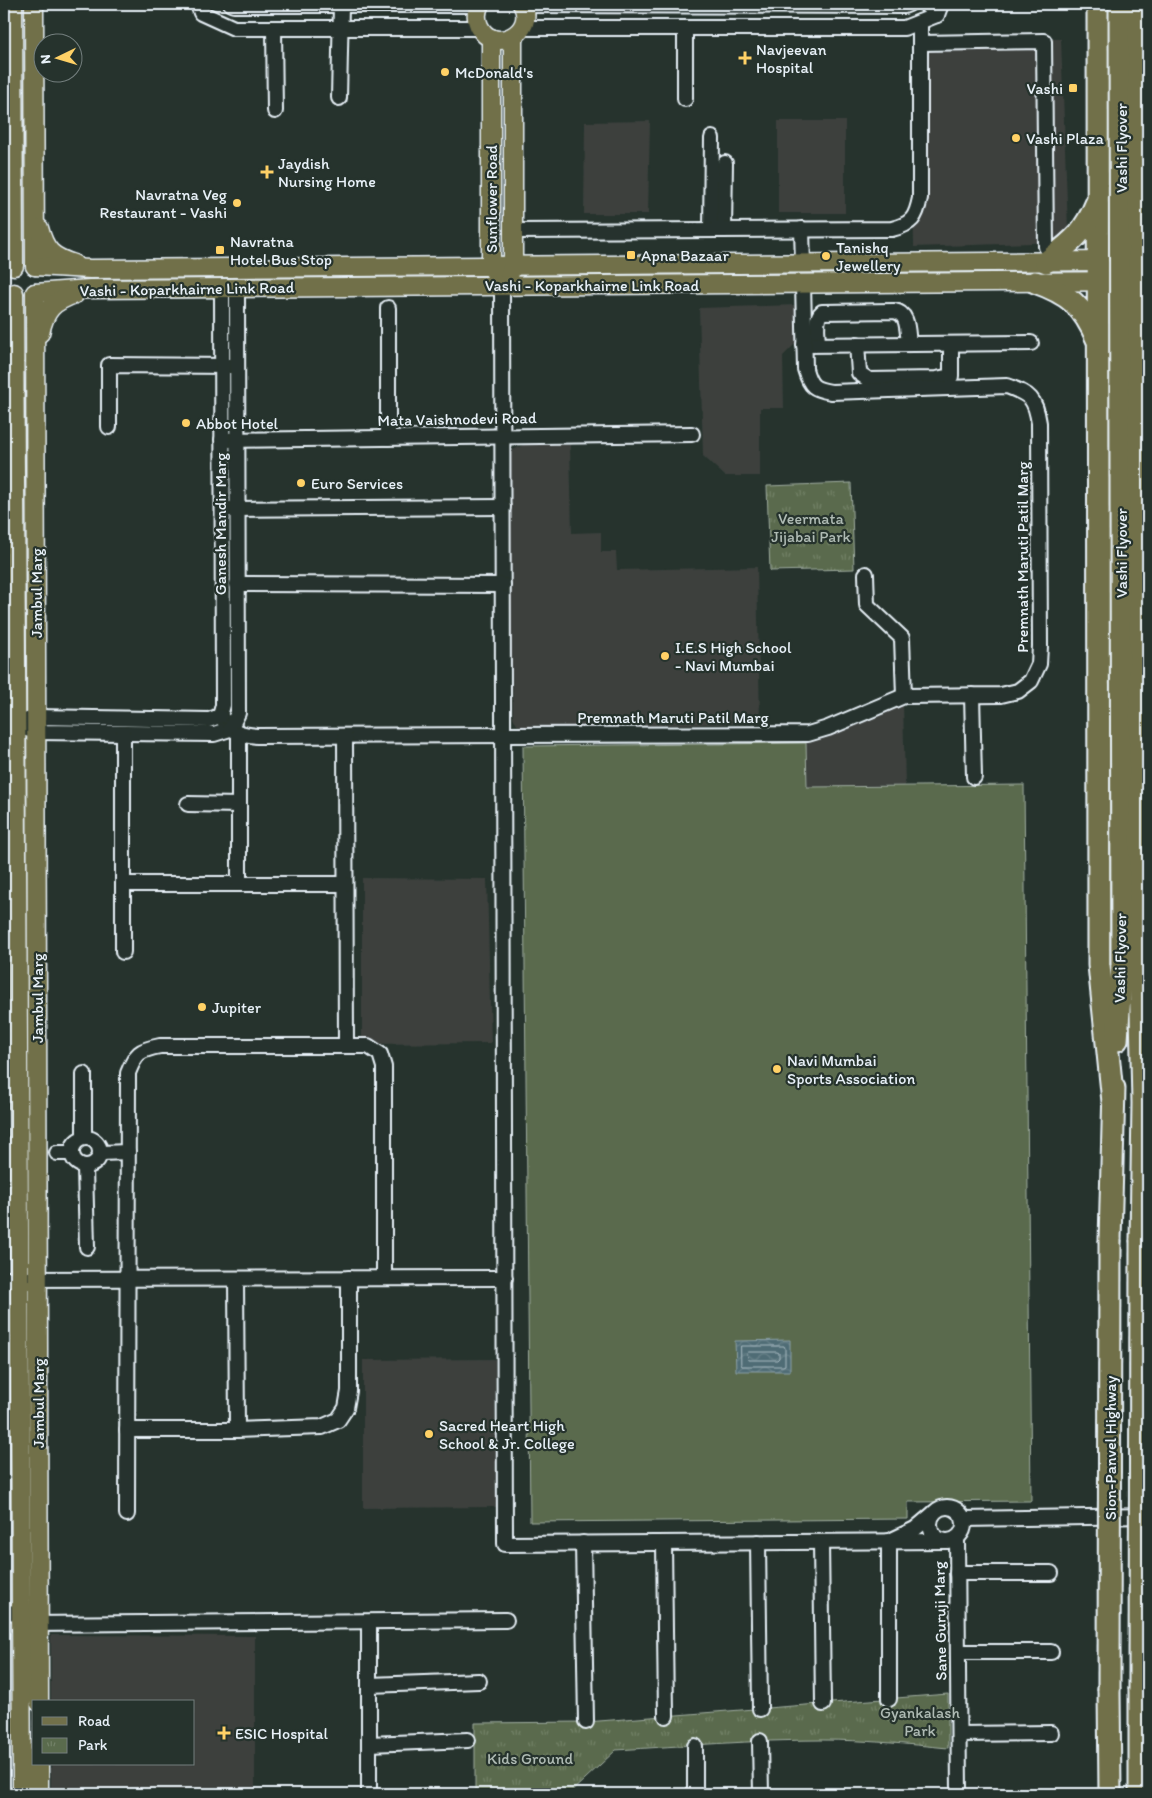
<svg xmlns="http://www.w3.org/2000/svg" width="1152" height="1798" font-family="Itim,sans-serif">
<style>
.built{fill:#3c413e}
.park{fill:url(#park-tufts);stroke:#a1aea2}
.pitch{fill:#5a6b4d;stroke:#a1aea2}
.water{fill:url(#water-waves);stroke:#8ca1a9}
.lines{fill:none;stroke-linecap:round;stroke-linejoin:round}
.shore{stroke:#abbcc4;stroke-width:1}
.minor-casing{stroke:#e8f1f8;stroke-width:18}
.major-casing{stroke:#e8f1f8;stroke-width:21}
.highway-casing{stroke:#e8f1f8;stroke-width:25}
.minor{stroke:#26332d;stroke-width:14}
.major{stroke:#71704a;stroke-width:18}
.highway{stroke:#71704a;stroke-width:21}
.highway-bridge-casing{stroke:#e8f1f8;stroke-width:25;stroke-linecap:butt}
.highway-bridge{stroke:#71704a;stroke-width:21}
.poi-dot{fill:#ffd166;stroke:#26332d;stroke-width:2}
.labels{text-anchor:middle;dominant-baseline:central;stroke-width:4.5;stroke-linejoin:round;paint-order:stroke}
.poi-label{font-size:16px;fill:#e8f1f8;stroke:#26332d;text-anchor:start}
.street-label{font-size:16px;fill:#e8f1f8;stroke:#26332d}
.park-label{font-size:16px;fill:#afbbb4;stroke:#26332d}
</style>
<defs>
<pattern id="park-tufts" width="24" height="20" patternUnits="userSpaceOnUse" patternTransform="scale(1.25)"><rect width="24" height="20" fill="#5a6b4d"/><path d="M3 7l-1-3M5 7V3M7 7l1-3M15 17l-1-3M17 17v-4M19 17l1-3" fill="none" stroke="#728167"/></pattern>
<pattern id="water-waves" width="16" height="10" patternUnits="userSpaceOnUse" patternTransform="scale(1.25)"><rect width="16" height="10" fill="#4f6c75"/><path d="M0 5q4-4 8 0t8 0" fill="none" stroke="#688189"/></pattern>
</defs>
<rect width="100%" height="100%" fill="#26332d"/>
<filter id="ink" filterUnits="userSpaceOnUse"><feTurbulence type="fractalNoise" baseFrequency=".02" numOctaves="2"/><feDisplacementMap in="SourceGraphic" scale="10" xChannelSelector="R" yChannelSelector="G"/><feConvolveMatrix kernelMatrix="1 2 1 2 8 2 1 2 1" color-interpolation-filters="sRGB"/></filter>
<g filter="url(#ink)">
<g class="built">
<polygon points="911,36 1061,39 1068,230 1061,242 914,247"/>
<polygon points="650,121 648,214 584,214 585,122"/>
<rect x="778" y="121" width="67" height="92"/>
<polygon points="797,305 798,341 783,356 784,408 760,408 760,476 725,476 703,456 699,308"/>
<polygon points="523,445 570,445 572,533 601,532 601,552 616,552 617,570 757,567 760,723 525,728 517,725 513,717 507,464 511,451"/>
<polygon points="903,702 905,786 807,787 806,743"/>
<polygon points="362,878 487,879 491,1043 362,1044"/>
<polygon points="495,1359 496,1507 363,1508 363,1360"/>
<polygon points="51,1635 255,1636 255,1794 51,1794 51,1764 194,1764 194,1702 51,1702"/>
</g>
<g class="park">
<polygon points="851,483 854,569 770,571 767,486"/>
<path d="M 948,1694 L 948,1748 C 906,1744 864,1740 822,1740 C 753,1740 684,1746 616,1750 L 569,1794 L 475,1794 L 475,1723 L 586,1722 Z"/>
</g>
<polygon class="pitch" points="806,743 807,787 1024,785 1031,1501 908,1502 908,1519 530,1522 523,746"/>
<polygon class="water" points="790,1340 790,1371 736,1371 735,1341"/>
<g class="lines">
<g class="shore">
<polygon points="741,1346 784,1346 785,1348 785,1365 783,1366 742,1366 741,1364"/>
<polygon points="749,1352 777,1352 779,1353 779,1358 777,1360 749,1360 747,1354"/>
</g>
<g class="minor-casing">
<g id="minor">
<polyline points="198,4 201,13 234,28 480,28"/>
<polyline points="231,4 234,5 479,5"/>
<polyline points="925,4 937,15"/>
<polyline points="523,5 904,6 909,4"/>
<polyline points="274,28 275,111"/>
<polyline points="522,28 904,28 937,15 941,4"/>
<polyline points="685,28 685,99"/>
<polyline points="921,43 1044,41 1046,247"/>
<polyline points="339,98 341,5"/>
<polyline points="802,229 803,264"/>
<polyline points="711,230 712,138"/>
<polyline points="724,230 725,163"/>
<path d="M 513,231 L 892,229 C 912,224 916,218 920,198 L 920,22"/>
<polyline points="502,286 505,1544 946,1541"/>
<polyline points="388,308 388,438"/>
<path d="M 818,344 C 818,335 814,319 822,312 L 894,311 C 909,313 907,331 909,344"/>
<polyline points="857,344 859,373 869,380 936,379 951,376 951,344"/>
<polyline points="804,345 1031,343"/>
<polyline points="109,427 109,365 231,366"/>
<polyline points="222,440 692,434"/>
<polyline points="228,509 503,507"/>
<polyline points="866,574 867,605 902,638 904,696"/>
<polyline points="237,584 503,585"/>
<polyline points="972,695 974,777"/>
<path d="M 220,716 C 233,732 237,734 257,736 L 808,734 L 828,728 L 904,696 L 1001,695 L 1018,691 L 1031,681 L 1039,664 L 1040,646 L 1039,423 C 1035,398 1031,395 1007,386 L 831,392 C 814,389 810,387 805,369 L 803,283"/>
<polyline points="220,716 223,705 222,288"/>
<polyline points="4,724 16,724 36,717 209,720 220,716"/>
<polyline points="27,729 36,732 214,734 230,729"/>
<polyline points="230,729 238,713 237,288"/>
<polyline points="345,736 346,1046"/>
<polyline points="188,804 239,805"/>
<polyline points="123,884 345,884"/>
<polyline points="239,884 239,734"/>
<polyline points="123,952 123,733"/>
<circle cx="86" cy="1152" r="14"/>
<polyline points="84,1138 84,1074"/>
<polyline points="57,1153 72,1153"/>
<polyline points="101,1153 128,1152"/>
<polyline points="85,1167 87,1247"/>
<polyline points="4,1279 505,1278"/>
<polyline points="236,1279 237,1430"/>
<polyline points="127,1430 237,1430 322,1427 338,1420 346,1408 349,1391 349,1278"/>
<circle cx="947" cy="1524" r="17"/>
<path d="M 127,1514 L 128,1073 C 136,1053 139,1050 160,1046 L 368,1046 L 380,1054 L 384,1067 L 384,1278"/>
<polyline points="964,1519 1148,1516"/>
<polyline points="957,1538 959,1794"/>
<polyline points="894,1539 915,1529 934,1513"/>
<polyline points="889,1541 889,1699"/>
<polyline points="758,1542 760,1709"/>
<polyline points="821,1542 823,1704"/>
<polyline points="583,1543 586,1722"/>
<polyline points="664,1543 666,1716"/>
<polyline points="957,1573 1051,1573"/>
<polyline points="4,1612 21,1613"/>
<polyline points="29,1624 506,1620"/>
<polyline points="958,1652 1051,1652"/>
<polyline points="369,1685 479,1681"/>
<polyline points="959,1734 1051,1733"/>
<polyline points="760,1741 761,1794"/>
<polyline points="369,1744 468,1740"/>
<polyline points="695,1746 695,1794"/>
<polyline points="369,1794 369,1622"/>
</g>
</g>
<g class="major-casing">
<g id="major">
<polyline points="13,4 14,266"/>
<polyline points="34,4 35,266"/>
<path d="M 480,4 C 476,11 476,19 479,26 C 493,56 538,32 522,4"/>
<polyline points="491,38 491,266 496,275"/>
<path d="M 39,228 C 45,251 52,257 74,264"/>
<polyline points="35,266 90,269 1110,261"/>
<polyline points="509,275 513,266 513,37"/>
<polyline points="14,293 22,1794"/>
<polyline points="35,293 39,1702"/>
<polyline points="35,293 90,289 1134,281"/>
<path d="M 40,333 C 45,309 53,302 75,294"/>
<polyline points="39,1764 39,1794"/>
</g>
</g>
<g class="highway-casing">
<g id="highway">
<polyline points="1098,4 1099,965 1113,1102"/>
<path d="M 1046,262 C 1070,243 1084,234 1096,204"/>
<path d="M 1035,282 C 1069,294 1083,306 1097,339"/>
<polyline points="1140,966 1143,1103 1141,1240"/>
<polyline points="1117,1040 1122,965"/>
<polyline points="1110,1240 1114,1088"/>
<polyline points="1109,1690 1110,1794"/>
<polyline points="1140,1690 1140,1794"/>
</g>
</g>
<use href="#minor" class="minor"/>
<use href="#major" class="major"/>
<use href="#highway" class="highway"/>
<g class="highway-bridge-casing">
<g id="highway-bridge">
<polyline points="1120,4 1122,965"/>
<polyline points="1139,4 1140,966"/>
<polyline points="1109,1690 1110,1240"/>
<polyline points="1140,1690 1141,1240"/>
</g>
</g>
<use href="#highway-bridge" class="highway-bridge"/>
</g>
</g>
<g class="poi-dot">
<path d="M742.5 50.5h5v5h5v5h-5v5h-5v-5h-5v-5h5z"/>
<circle cx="445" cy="72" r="5"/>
<rect x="1068" y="83" width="10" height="10" rx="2.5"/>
<circle cx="1016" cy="138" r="5"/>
<path d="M264.5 164.5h5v5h5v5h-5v5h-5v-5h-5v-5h5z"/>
<circle cx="237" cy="203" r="5"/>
<rect x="215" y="245" width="10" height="10" rx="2.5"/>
<rect x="626" y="250" width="10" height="10" rx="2.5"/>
<circle cx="826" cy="256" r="5"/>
<circle cx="186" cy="423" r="5"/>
<circle cx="301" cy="483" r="5"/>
<circle cx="665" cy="656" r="5"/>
<circle cx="202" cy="1007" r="5"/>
<circle cx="777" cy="1069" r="5"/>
<circle cx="429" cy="1434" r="5"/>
<path d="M221.5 1725.5h5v5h5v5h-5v5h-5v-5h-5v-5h5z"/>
</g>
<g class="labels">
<g class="poi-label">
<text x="756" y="49">Navjeevan<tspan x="756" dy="18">Hospital</tspan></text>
<text x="455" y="72">McDonald's</text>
<text x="1063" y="88" text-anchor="end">Vashi</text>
<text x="1026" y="138">Vashi Plaza</text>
<text x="278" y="163">Jaydish<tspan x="278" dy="18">Nursing Home</tspan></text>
<text x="227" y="194" text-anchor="end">Navratna Veg<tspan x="227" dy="18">Restaurant - Vashi</tspan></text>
<text x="230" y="241">Navratna<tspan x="230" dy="18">Hotel Bus Stop</tspan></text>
<text x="836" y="247">Tanishq<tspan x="836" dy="18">Jewellery</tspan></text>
<text x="641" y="255">Apna Bazaar</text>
<text x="196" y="423">Abbot Hotel</text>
<text x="311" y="483">Euro Services</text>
<text x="675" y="647">I.E.S High School<tspan x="675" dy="18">- Navi Mumbai</tspan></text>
<text x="212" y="1007">Jupiter</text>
<text x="787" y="1060">Navi Mumbai<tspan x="787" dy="18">Sports Association</tspan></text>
<text x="439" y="1425">Sacred Heart High<tspan x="439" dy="18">School &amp; Jr. College</tspan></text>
<text x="235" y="1733">ESIC Hospital</text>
</g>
<g class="street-label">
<text transform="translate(1121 148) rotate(-90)">Vashi Flyover</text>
<text transform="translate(491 199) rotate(-90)">Sunflower Road</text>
<text x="592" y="285">Vashi - Koparkhairne Link Road</text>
<text transform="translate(187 289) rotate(-1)">Vashi - Koparkhairne Link Road</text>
<text transform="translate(457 419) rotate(-1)">Mata Vaishnodevi Road</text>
<text transform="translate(220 524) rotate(-90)">Ganesh Mandir Marg</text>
<text transform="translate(1121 553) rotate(-90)">Vashi Flyover</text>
<text transform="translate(1022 557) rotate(-90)">Premnath Maruti Patil Marg</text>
<text transform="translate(36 593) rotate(-90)">Jambul Marg</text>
<text x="673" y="717">Premnath Maruti Patil Marg</text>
<text transform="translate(1120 958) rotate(-89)">Vashi Flyover</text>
<text transform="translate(37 998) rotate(-90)">Jambul Marg</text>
<text transform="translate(38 1403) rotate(-90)">Jambul Marg</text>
<text transform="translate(1110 1448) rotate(-90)">Sion-Panvel Highway</text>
<text transform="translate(940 1621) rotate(-91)">Sane Guruji Marg</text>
</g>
<g class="park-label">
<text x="811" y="518">Veermata<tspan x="811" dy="18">Jijabai Park</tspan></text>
<text x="920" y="1712">Gyankalash<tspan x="920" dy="18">Park</tspan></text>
<text x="530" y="1758">Kids Ground</text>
</g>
</g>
<rect width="1152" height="1798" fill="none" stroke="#26332d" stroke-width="20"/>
<rect x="10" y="10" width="1132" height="1778" fill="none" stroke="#e8f1f8" stroke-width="2" filter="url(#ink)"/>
<rect x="32" y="1700" width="162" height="65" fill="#26332d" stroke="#747f7e"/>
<rect x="42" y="1717" width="25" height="8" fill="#71704a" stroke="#747f7e"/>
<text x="78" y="1726" font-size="15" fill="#e8f1f8">Road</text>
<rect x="42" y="1738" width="25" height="15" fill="url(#park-tufts)" stroke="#747f7e"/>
<text x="78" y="1750" font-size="15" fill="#e8f1f8">Park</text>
<g transform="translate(58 58) rotate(265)"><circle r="24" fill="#26332d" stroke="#747f7e"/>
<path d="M0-4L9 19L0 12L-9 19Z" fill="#ffd166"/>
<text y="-8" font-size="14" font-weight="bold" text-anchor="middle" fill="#e8f1f8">N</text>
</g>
</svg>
